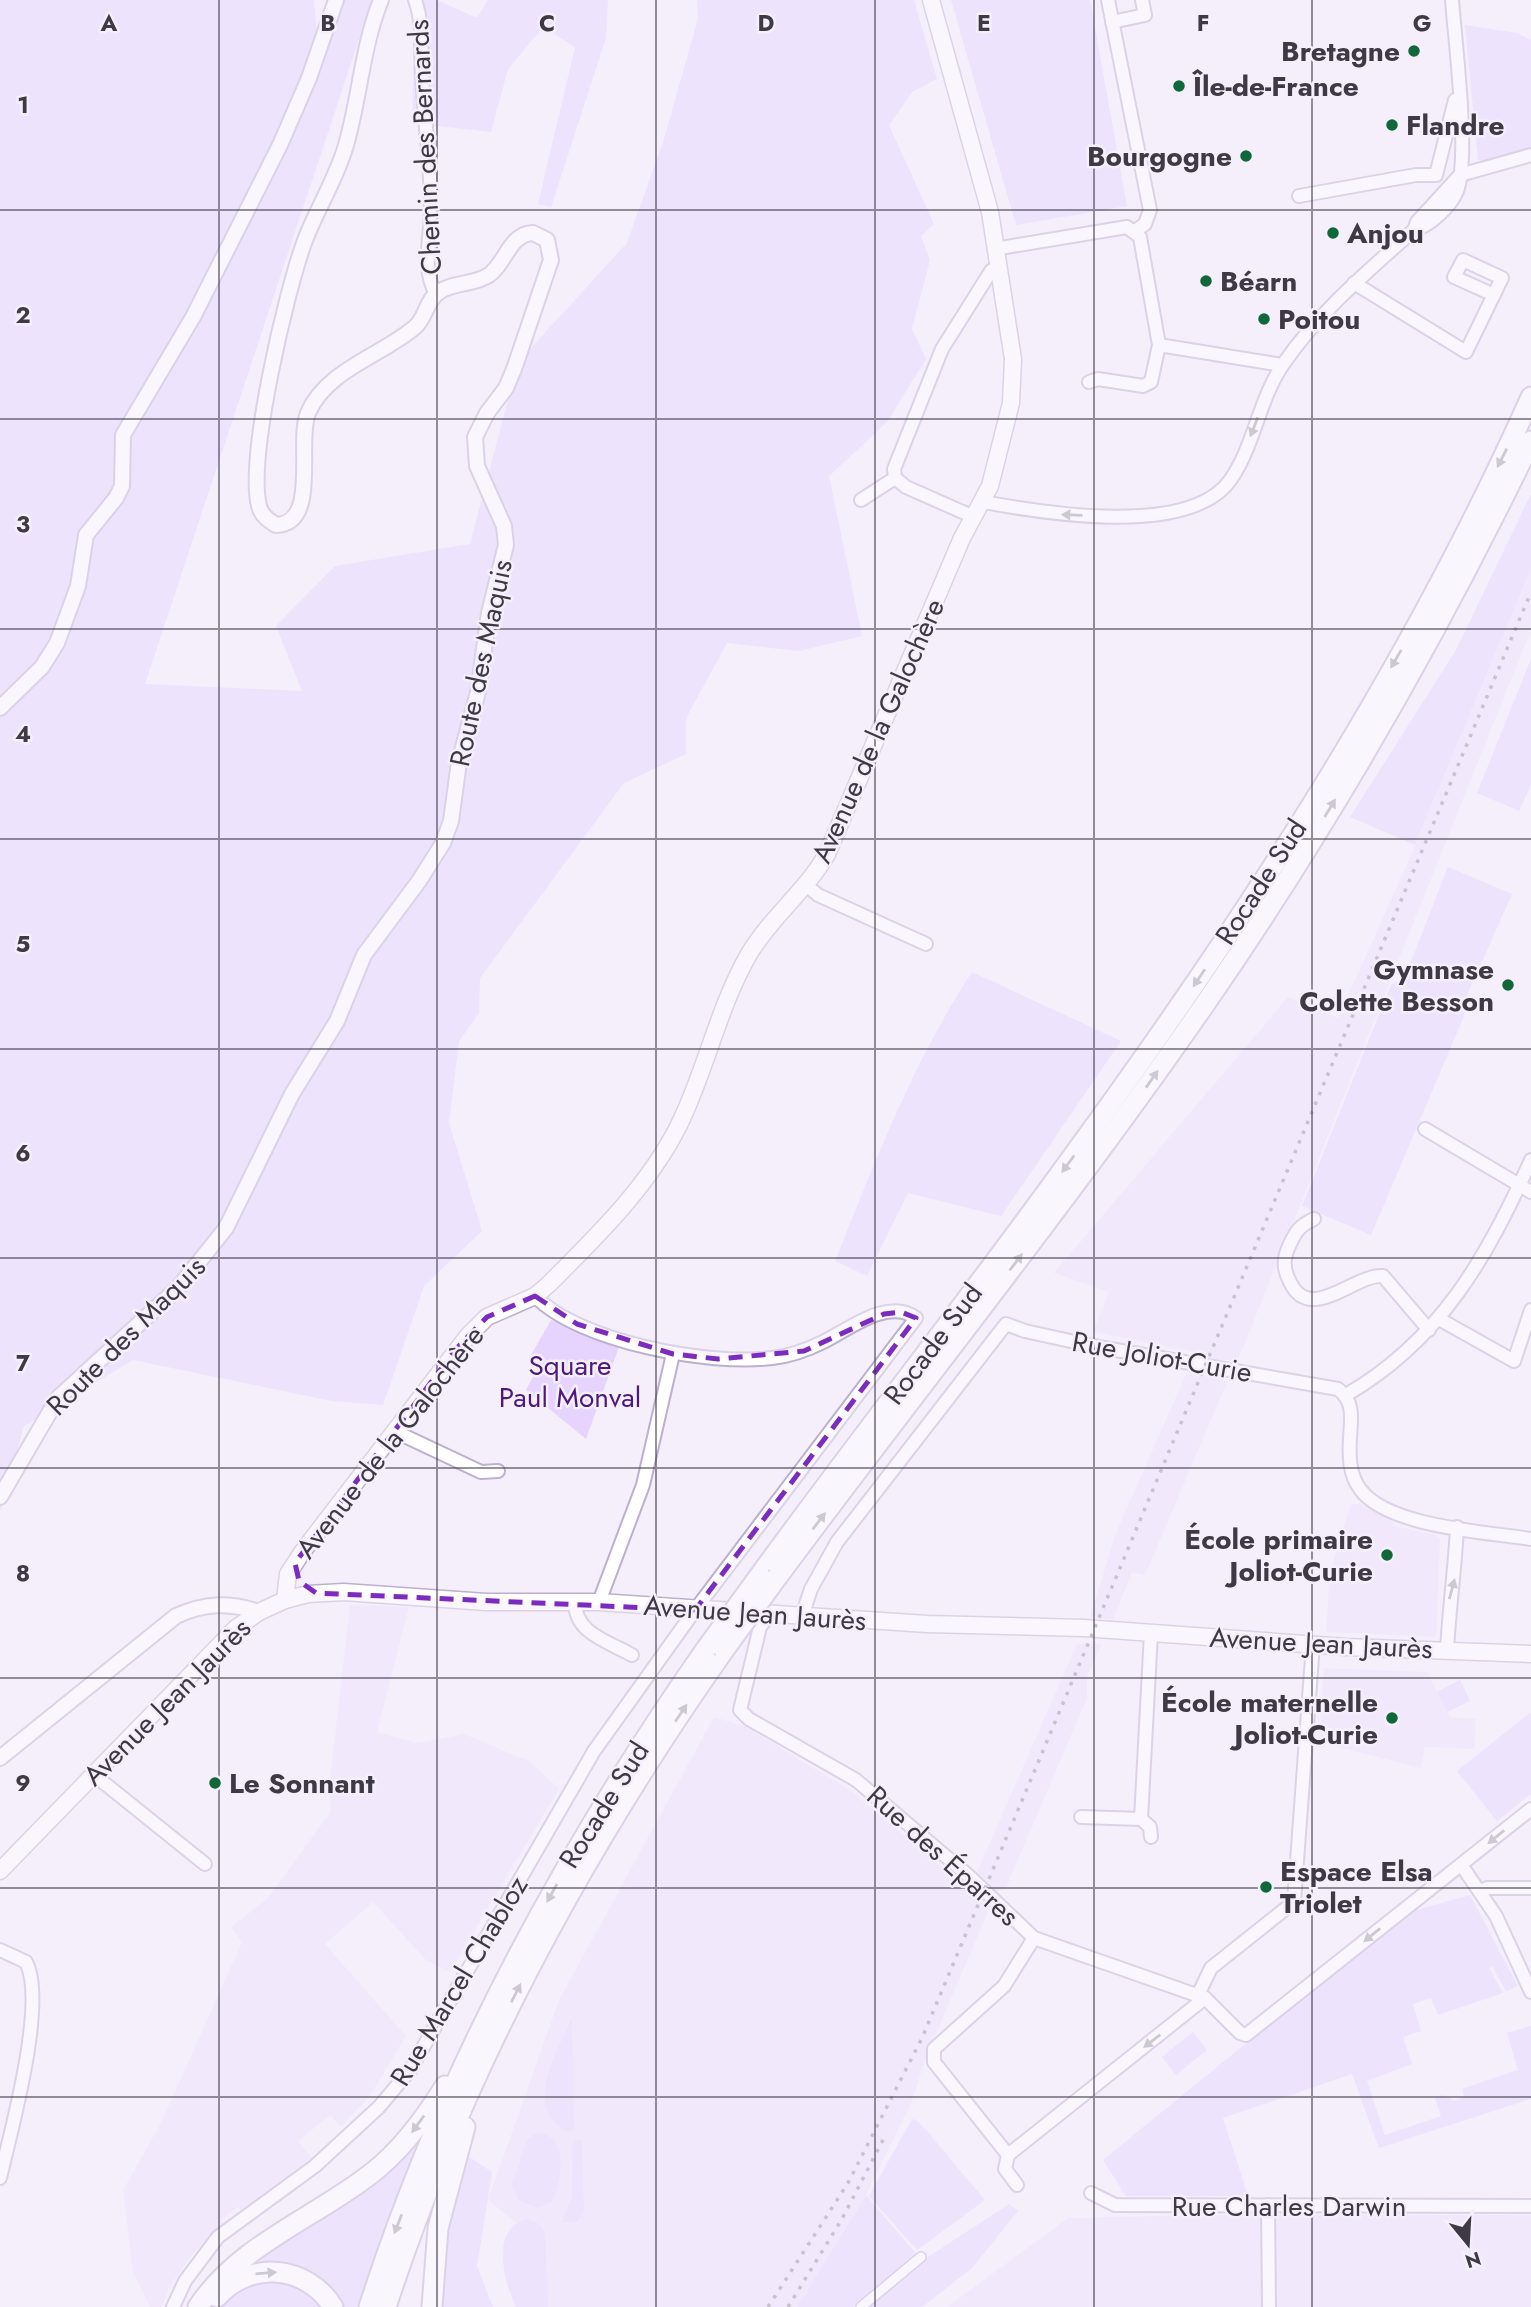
<svg xmlns="http://www.w3.org/2000/svg" width="1531" height="2307" font-family="Jost,sans-serif">
<style>
.built{fill:#ede3fa}
.green{fill:#e6d4fe}
.lines{fill:none;stroke-linecap:round;stroke-linejoin:round}
.pedestrian-casing{stroke:#bdb0cf;stroke-width:12}
.minor-casing{stroke:#bdb0cf;stroke-width:16}
.tertiary-casing{stroke:#bdb0cf;stroke-width:18}
.secondary-casing{stroke:#bdb0cf;stroke-width:19}
.trunk-casing{stroke:#bdb0cf;stroke-width:23}
.pedestrian{stroke:#fff;stroke-width:9}
.minor{stroke:#fff;stroke-width:12}
.tertiary{stroke:#fff;stroke-width:14}
.secondary{stroke:#fff;stroke-width:16}
.trunk{stroke:#fff;stroke-width:19}
.rail{stroke:#918c98;stroke-width:3.5;stroke-dasharray:3.5 7;stroke-linecap:butt}
.trunk-bridge-casing{stroke:#bdb0cf;stroke-width:23;stroke-linecap:butt}
.trunk-bridge{stroke:#fff;stroke-width:19}
.oneway{fill:#9e9ca2}
.marked{fill:none;stroke:#7b2cbf;stroke-width:5;stroke-dasharray:14 9;stroke-linejoin:round}
.grid{fill:none;stroke:#3e3945;stroke-width:2;stroke-opacity:0.55}
.poi-dot{fill:#0f673a;stroke:#f4effb;stroke-width:2.5}
.labels{text-anchor:middle;dominant-baseline:central;stroke-width:5;stroke-linejoin:round;paint-order:stroke}
.poi-label{font-size:28px;font-weight:bold;fill:#3e3945;stroke:#f4effb;text-anchor:start}
.street-label{font-size:28px;fill:#3e3945;stroke:#f4effb}
.park-label{font-size:28px;fill:#4f197b;stroke:#f4effb}
.grid-label{font-size:23px;text-anchor:middle;font-weight:bold;fill:#3e3945;stroke:#f4effb;stroke-width:5;stroke-linejoin:round;paint-order:stroke}
</style>
<rect width="100%" height="100%" fill="#f4effb"/>
<g class="built">
<polygon points="1531,568 1531,630 1238,1360 1205,1360 1193,1352 1093,1332 1109,1292 1054,1273 1288,997 1338,1018 1412,853"/>
<polygon points="1187,1372 1228,1380 1145,1575 1132,1572 1113,1620 1090,1617 1116,1533"/>
<polygon points="1351,1504 1361,1504 1393,1521 1395,1526 1436,1535 1440,1539 1436,1637 1326,1632 1330,1572"/>
<polygon points="350,1605 409,1607 377,1732 418,1743 464,1734 531,1762 559,1789 450,1972 426,1960 373,1902 325,1944 406,2036 370,2096 341,2127 330,2115 298,2141 312,2158 241,2212 238,2207 221,2220 223,2225 189,2258 169,2288 162,2307 150,2307 133,2272 123,2190 161,2123 242,1942 231,1927 268,1898 331,1811 329,1789"/>
<polygon points="1077,1644 1102,1644 1087,1676 1087,1698 1006,1888 996,1892 977,1872"/>
<polygon points="1324,1668 1427,1672 1450,1717 1476,1719 1474,1749 1425,1747 1421,1768 1319,1742"/>
<polygon points="714,1717 744,1726 850,1790 970,1891 981,1891 992,1903 926,2057 912,2101 866,2195 797,2307 540,2307 534,2237 488,2200 559,2000"/>
<polygon points="1200,2215 1531,2215 1531,2307 947,2307 1068,2218"/>
</g>
<g class="green">
<polygon points="0,0 314,0 318,48 342,0 372,0 145,684 302,691 276,626 335,566 470,544 518,362 627,243 664,139 698,19 697,0 914,0 937,79 912,92 889,125 934,224 921,236 930,260 912,329 926,359 887,422 829,476 862,636 799,651 727,643 686,718 686,754 624,783 480,978 479,1013 459,1041 449,1123 482,1231 424,1286 383,1405 332,1401 133,1360 24,1426 0,1511"/>
<polygon points="416,0 437,0 477,18 488,0 608,0 606,38 551,207 538,204 575,47 543,27 508,69 491,132 412,123"/>
<polygon points="951,0 1090,0 1127,206 1016,225"/>
<polygon points="1465,25 1517,33 1531,40 1531,148 1485,162 1478,160"/>
<polygon points="1531,494 1531,568 1415,845 1350,817 1456,650"/>
<polygon points="1531,659 1531,785 1519,811 1477,793"/>
<polygon points="1448,867 1512,894 1464,1002 1464,1016 1371,1235 1302,1206 1391,985 1405,977"/>
<path d="M 972,972 L 1121,1041 L 1001,1216 L 908,1193 L 867,1276 L 835,1261 C 875,1162 913,1062 972,972 Z"/>
<polygon points="551,1320 620,1344 586,1439 526,1390 541,1362 531,1355"/>
<polygon points="1460,1680 1470,1701 1447,1712 1437,1692"/>
<polygon points="1531,1712 1531,1794 1497,1821 1457,1771"/>
<polygon points="1470,1895 1518,1986 1506,1991 1492,1966 1489,1968 1503,1993 1438,2015 1431,1998 1413,2004 1421,2031 1403,2037 1412,2064 1367,2081 1385,2135 1441,2116 1435,2098 1443,2095 1454,2101 1464,2097 1462,2089 1518,2070 1507,2033 1531,2026 1531,2099 1379,2148 1352,2074 1223,2118 1248,2196 1126,2196 1103,2160 1406,1913"/>
<path d="M 572,2018 L 574,2129 L 568,2132 C 521,2108 557,2052 572,2018 Z"/>
<polygon points="1193,2032 1207,2050 1176,2075 1162,2057"/>
<polygon points="912,2119 918,2121 985,2200 917,2250 869,2196"/>
<path d="M 424,2125 L 429,2126 L 357,2307 L 341,2307 C 325,2270 290,2264 253,2260 L 371,2188 Z"/>
<path d="M 536,2133 C 569,2133 562,2180 553,2201 L 538,2208 L 519,2201 L 512,2185 L 527,2140 Z"/>
<polygon points="582,2140 584,2209 578,2222 562,2222 572,2196 573,2141"/>
<polygon points="469,2157 492,2172 477,2266 493,2307 443,2307 441,2246"/>
<polygon points="866,2195 922,2261 1009,2204 1018,2211 972,2268 922,2307 797,2307"/>
<path d="M 528,2219 L 538,2223 L 545,2232 L 548,2307 L 516,2307 C 504,2283 489,2226 528,2219 Z"/>
<polygon points="256,2279 292,2280 325,2307 219,2307 228,2296"/>
</g>
<g class="lines">
<g class="pedestrian-casing">
<polyline id="pedestrian" points="861,2307 921,2257"/>
</g>
<g class="minor-casing">
<g id="minor">
<path d="M 415,0 C 424,25 420,49 422,75 C 424,119 431,164 431,209 C 431,237 421,268 436,294"/>
<polyline points="1108,0 1150,210 1145,224 1135,231"/>
<polyline points="1112,22 1145,15 1142,0"/>
<polyline points="1299,196 1416,175 1436,175 1455,100"/>
<path d="M 1414,230 C 1430,226 1451,206 1457,191 C 1470,157 1455,41 1452,0"/>
<polyline points="994,249 1127,227 1140,237 1159,345 1282,365"/>
<polyline points="1354,283 1466,352 1502,278 1463,260 1454,277 1494,295"/>
<polyline points="1089,382 1098,379 1143,386 1151,382 1159,345"/>
<polyline points="861,500 895,478"/>
<path d="M 983,502 C 1044,513 1191,538 1231,479 C 1255,444 1259,398 1284,363 C 1319,312 1368,271 1414,230 L 1417,222 L 1460,175 L 1531,155"/>
<polyline points="974,517 906,487 895,478 894,469 942,349 991,271 997,267"/>
<polyline points="806,885 818,895 926,944"/>
<polyline points="1425,1129 1531,1192"/>
<path d="M 1314,1219 C 1299,1226 1296,1231 1289,1246 C 1283,1259 1283,1269 1290,1282 C 1310,1325 1356,1273 1383,1276 L 1429,1330"/>
<polyline points="1439,1319 1514,1361 1531,1310"/>
<path d="M 1346,1395 C 1441,1340 1487,1257 1531,1160"/>
<polyline points="394,1431 481,1472 498,1471"/>
<path d="M 575,1601 C 574,1633 607,1641 632,1655"/>
<polyline points="599,1602 643,1485 673,1354"/>
<polyline points="770,1614 760,1627 740,1710 749,1719 856,1780 970,1877 1034,1938 1205,1998 1240,2033 1246,2035 1531,1809"/>
<path d="M 802,1616 L 811,1589 L 837,1542 L 1006,1324 L 1025,1331 L 1093,1346 L 1338,1389 C 1355,1402 1351,1419 1350,1438 C 1349,1456 1349,1474 1360,1489 C 1387,1527 1487,1532 1531,1539"/>
<path d="M 1447,1651 C 1449,1609 1455,1569 1457,1527"/>
<polyline points="93,1774 205,1864"/>
<polyline points="1081,1817 1141,1819 1151,1633"/>
<polyline points="1141,1819 1150,1827 1151,1837"/>
<polyline points="1462,1866 1496,1916 1531,1992"/>
<polyline points="1480,1892 1487,1888 1531,1888"/>
<path d="M 0,1950 L 26,1962 C 47,2002 11,2131 0,2178"/>
<polyline points="1198,1995 1211,1968 1294,1902 1313,1644"/>
<polyline points="1008,2155 934,2062 934,2049 1004,1986 1034,1938"/>
<polyline points="1008,2155 1205,1998"/>
<polyline points="1008,2155 1005,2169 1017,2185"/>
<polyline points="1091,2193 1115,2205 1531,2206"/>
<polyline points="1268,2205 1269,2307"/>
<path d="M 173,2307 L 185,2281 L 218,2237 L 315,2166 L 379,2107 L 410,2070 L 594,1751 L 695,1610 L 916,1318 C 888,1297 848,1330 823,1342 C 807,1350 790,1356 772,1358 C 710,1366 579,1342 535,1296"/>
</g>
</g>
<g class="tertiary-casing">
<g id="tertiary">
<polyline points="0,708 42,667 57,643 78,586 86,535 116,498 122,486 123,435 193,317 280,145 309,78 336,0"/>
<path d="M 0,1497 L 58,1398 L 178,1288 L 226,1228 L 292,1094 L 337,1021 L 364,955 L 419,881 L 443,843 L 451,821 L 459,762 L 478,692 L 489,613 L 506,545 L 504,526 L 477,466 L 475,437 L 487,413 L 506,388 L 514,369 L 551,260 L 547,240 L 533,233 C 509,234 506,263 489,275 C 474,285 453,282 439,292 C 426,300 426,318 415,327 C 383,355 326,370 308,413 C 296,442 320,524 276,525 C 268,520 261,515 259,506 C 247,457 286,293 304,243 C 316,210 336,180 346,145 C 360,97 362,47 381,0"/>
<path d="M 0,1758 L 176,1616 C 204,1603 229,1602 259,1612"/>
</g>
</g>
<g class="secondary-casing">
<g id="secondary">
<path d="M 285,1600 L 288,1574 L 303,1551 L 467,1337 L 487,1317 L 535,1296 L 548,1285 C 596,1237 648,1187 679,1125 C 706,1070 718,1008 749,954 C 771,917 806,891 827,854 L 962,538 L 990,486 L 1011,403 L 1013,359 L 990,212 L 931,0"/>
<polyline points="0,1871 236,1628 259,1612 285,1600 308,1594 344,1592 486,1602 599,1602 927,1624 1084,1628 1346,1647 1531,1654"/>
</g>
</g>
<g class="trunk-casing">
<g id="trunk">
<path d="M 760,1575 C 862,1435 969,1300 1070,1160 C 1245,921 1410,668 1531,397"/>
<path d="M 778,1576 C 920,1385 1069,1200 1205,1004 C 1328,826 1437,636 1531,441"/>
<path d="M 217,2297 C 250,2260 307,2265 333,2307"/>
<path d="M 198,2307 C 240,2244 315,2218 372,2173 C 402,2150 425,2118 445,2086"/>
<path d="M 369,2307 C 445,2071 564,1852 706,1649"/>
<path d="M 386,2307 C 463,2071 581,1853 724,1650"/>
<polyline points="432,2307 438,2228 465,2127"/>
</g>
</g>
<use href="#pedestrian" class="pedestrian"/>
<use href="#minor" class="minor"/>
<use href="#tertiary" class="tertiary"/>
<use href="#secondary" class="secondary"/>
<use href="#trunk" class="trunk"/>
<g class="rail">
<polyline points="768,2307 848,2183 922,2038 1531,592"/>
<polyline points="788,2307 842,2219 885,2136"/>
</g>
<g class="trunk-bridge-casing">
<g id="trunk-bridge">
<polyline points="706,1649 760,1575"/>
<polyline points="724,1650 778,1576"/>
</g>
</g>
<use href="#trunk-bridge" class="trunk-bridge"/>
</g>
<defs><path id="oneway-solid" d="M-6-.8H1V-3.2L6.5 0L1 3.2V.8H-6Z" transform="scale(1.75)"/></defs>
<g class="oneway">
<use href="#oneway-solid" transform="translate(1254 427) rotate(111)"/>
<use href="#oneway-solid" transform="translate(1502 458) rotate(117)"/>
<use href="#oneway-solid" transform="translate(1072 515) rotate(-178)"/>
<use href="#oneway-solid" transform="translate(1396 659) rotate(120)"/>
<use href="#oneway-solid" transform="translate(1330 808) rotate(-59)"/>
<use href="#oneway-solid" transform="translate(1199 978) rotate(124)"/>
<use href="#oneway-solid" transform="translate(1152 1079) rotate(-55)"/>
<use href="#oneway-solid" transform="translate(1068 1164) rotate(126)"/>
<use href="#oneway-solid" transform="translate(1016 1262) rotate(-53)"/>
<use href="#oneway-solid" transform="translate(819 1521) rotate(-53)"/>
<use href="#oneway-solid" transform="translate(1452 1589) rotate(-75)"/>
<use href="#oneway-solid" transform="translate(681 1713) rotate(-56)"/>
<use href="#oneway-solid" transform="translate(1496 1837) rotate(141)"/>
<use href="#oneway-solid" transform="translate(552 1893) rotate(119)"/>
<use href="#oneway-solid" transform="translate(1372 1935) rotate(141)"/>
<use href="#oneway-solid" transform="translate(516 1993) rotate(-63)"/>
<use href="#oneway-solid" transform="translate(1152 2041) rotate(142)"/>
<use href="#oneway-solid" transform="translate(418 2124) rotate(126)"/>
<use href="#oneway-solid" transform="translate(398 2224) rotate(111)"/>
<use href="#oneway-solid" transform="translate(266 2273) rotate(-5)"/>
</g>
<path d="M0 0H1531V2307H0ZM 535,1296 L 577,1324 L 673,1354 L 718,1359 L 804,1351 L 884,1314 L 901,1312 L 916,1318 L 695,1610 L 316,1593 L 299,1581 L 295,1563 L 456,1349 L 487,1317 Z" fill="#f4effb" fill-opacity=".55" fill-rule="evenodd"/>
<path class="marked" d="M 535,1296 L 577,1324 L 673,1354 L 718,1359 L 804,1351 L 884,1314 L 901,1312 L 916,1318 L 695,1610 L 316,1593 L 299,1581 L 295,1563 L 456,1349 L 487,1317 Z"/>
<path class="grid" d="M 219,0 L 219,2307M 437,0 L 437,2307M 656,0 L 656,2307M 875,0 L 875,2307M 1094,0 L 1094,2307M 1312,0 L 1312,2307M 0,210 L 1531,210M 0,419 L 1531,419M 0,629 L 1531,629M 0,839 L 1531,839M 0,1049 L 1531,1049M 0,1258 L 1531,1258M 0,1468 L 1531,1468M 0,1678 L 1531,1678M 0,1888 L 1531,1888M 0,2097 L 1531,2097"/>
<g class="poi-dot">
<circle cx="1414" cy="51" r="7"/>
<circle cx="1179" cy="86" r="7"/>
<circle cx="1392" cy="125" r="7"/>
<circle cx="1246" cy="156" r="7"/>
<circle cx="1333" cy="233" r="7"/>
<circle cx="1206" cy="281" r="7"/>
<circle cx="1264" cy="319" r="7"/>
<circle cx="1508" cy="985" r="7"/>
<circle cx="1387" cy="1555" r="7"/>
<circle cx="1392" cy="1718" r="7"/>
<circle cx="215" cy="1783" r="7"/>
<circle cx="1266" cy="1887" r="7"/>
</g>
<g class="labels">
<g class="poi-label">
<text x="1400" y="51" text-anchor="end">Bretagne</text>
<text x="1193" y="86">Île-de-France</text>
<text x="1406" y="125">Flandre</text>
<text x="1232" y="156" text-anchor="end">Bourgogne</text>
<text x="1347" y="233">Anjou</text>
<text x="1220" y="281">Béarn</text>
<text x="1278" y="319">Poitou</text>
<text x="1494" y="969" text-anchor="end">Gymnase<tspan x="1494" dy="32">Colette Besson</tspan></text>
<text x="1373" y="1539" text-anchor="end">École primaire<tspan x="1373" dy="32">Joliot-Curie</tspan></text>
<text x="1378" y="1702" text-anchor="end">École maternelle<tspan x="1378" dy="32">Joliot-Curie</tspan></text>
<text x="229" y="1783">Le Sonnant</text>
<text x="1280" y="1871">Espace Elsa<tspan x="1280" dy="32">Triolet</tspan></text>
</g>
<g class="street-label">
<text transform="translate(425 147) rotate(-93)">Chemin des Bernards</text>
<text transform="translate(481 663) rotate(-78)">Route des Maquis</text>
<text transform="translate(878 731) rotate(-66)">Avenue de la Galochère</text>
<text transform="translate(1261 882) rotate(-57)">Rocade Sud</text>
<text transform="translate(126 1336) rotate(-45)">Route des Maquis</text>
<text transform="translate(933 1344) rotate(-53)">Rocade Sud</text>
<text transform="translate(1162 1357) rotate(10)">Rue Joliot-Curie</text>
<text transform="translate(390 1442) rotate(-52)">Avenue de la Galochère</text>
<text transform="translate(755 1613) rotate(4)">Avenue Jean Jaurès</text>
<text transform="translate(1321 1643) rotate(3)">Avenue Jean Jaurès</text>
<text transform="translate(167 1702) rotate(-45)">Avenue Jean Jaurès</text>
<text transform="translate(604 1805) rotate(-58)">Rocade Sud</text>
<text transform="translate(943 1856) rotate(42)">Rue des Éparres</text>
<text transform="translate(459 1981) rotate(-59)">Rue Marcel Chabloz</text>
<text x="1289" y="2206">Rue Charles Darwin</text>
</g>
<g class="park-label">
<text x="570" y="1365">Square<tspan x="570" dy="32">Paul Monval</tspan></text>
</g>
</g>
<g class="grid-label">
<text x="109" y="31">A</text>
<text x="328" y="31">B</text>
<text x="547" y="31">C</text>
<text x="766" y="31">D</text>
<text x="984" y="31">E</text>
<text x="1203" y="31">F</text>
<text x="1422" y="31">G</text>
<text x="23" y="113">1</text>
<text x="23" y="323">2</text>
<text x="23" y="532">3</text>
<text x="23" y="742">4</text>
<text x="23" y="952">5</text>
<text x="23" y="1161">6</text>
<text x="23" y="1371">7</text>
<text x="23" y="1581">8</text>
<text x="23" y="1791">9</text>
</g>
<g transform="translate(1468 2244) rotate(162)" stroke="#f4effb" stroke-width="5" paint-order="stroke">
<path d="M0-5L12 26L0 18L-12 26Z" fill="#3e3945"/>
<text y="-10" font-size="19" font-weight="bold" text-anchor="middle" fill="#3e3945">N</text>
</g>
</svg>
